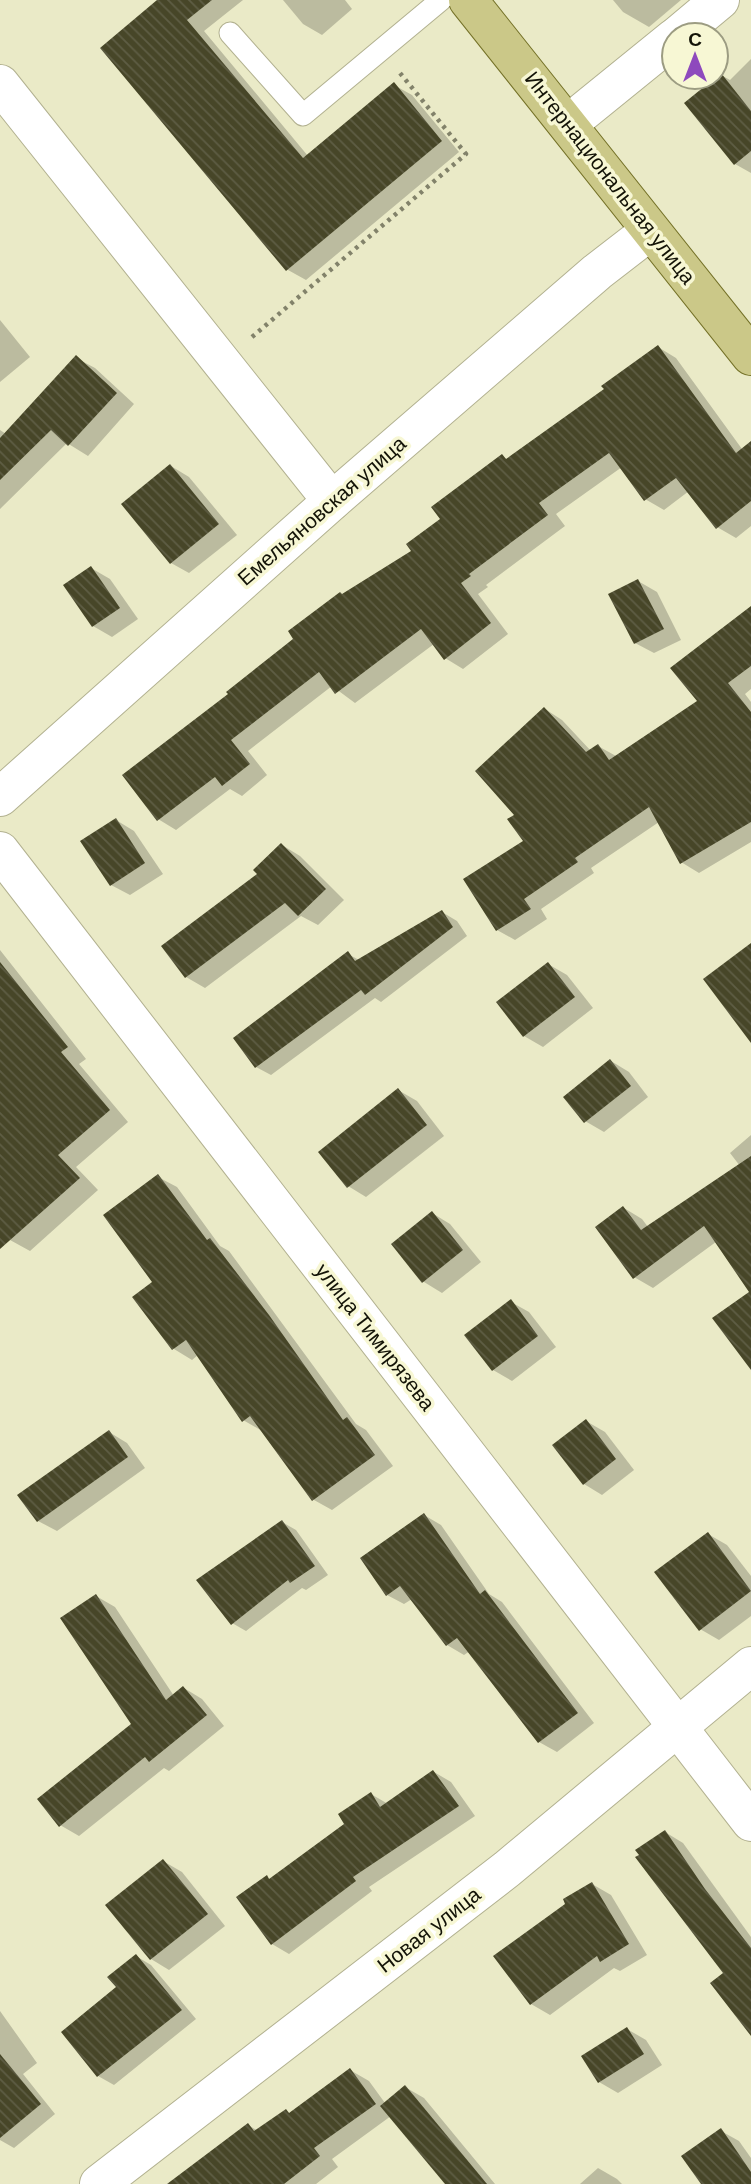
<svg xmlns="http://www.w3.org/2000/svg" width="751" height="2184" font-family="'DM Sans',sans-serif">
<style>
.shadow{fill:#0003}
.building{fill:url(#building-back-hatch)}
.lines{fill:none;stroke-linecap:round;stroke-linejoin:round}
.lane-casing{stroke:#b2b190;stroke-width:23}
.street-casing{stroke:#b2b190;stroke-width:40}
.primary-casing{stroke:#747127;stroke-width:40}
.path{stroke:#82826a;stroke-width:4.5;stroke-dasharray:3.5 5;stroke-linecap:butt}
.lane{stroke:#fff;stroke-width:21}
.street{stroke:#fff;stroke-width:38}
.primary{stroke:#cbc888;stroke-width:38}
.labels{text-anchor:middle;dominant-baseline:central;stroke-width:7;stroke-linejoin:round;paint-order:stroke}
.street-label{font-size:21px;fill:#131307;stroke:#f7f7d4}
</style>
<defs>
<pattern id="building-back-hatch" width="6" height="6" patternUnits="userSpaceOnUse" patternTransform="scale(1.75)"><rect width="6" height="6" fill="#474628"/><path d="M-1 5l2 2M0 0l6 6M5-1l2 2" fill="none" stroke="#5e5d44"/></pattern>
</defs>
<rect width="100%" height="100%" fill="#eaeac7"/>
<g class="shadow">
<polygon points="160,0 243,0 204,31 308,156 394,85 412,95 459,152 306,280 288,270"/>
<polygon points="283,0 345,0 352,9 322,35 303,24"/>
<polygon points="613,0 681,0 649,27 623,12"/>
<polygon points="751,59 751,173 735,164 721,75 730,80"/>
<polygon points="0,320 30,357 0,382"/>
<polygon points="658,347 676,358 742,449 751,454 751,526 736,538 717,527 689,491 664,510 645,499 622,467 556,514 565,526 486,585 488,587 478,594 508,634 463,669 445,658 434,644 355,703 332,686 248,751 267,775 242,796 230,789 176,830 158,819 230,694 343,595 414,552 502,456 508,460 606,390"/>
<polygon points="76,358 95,368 134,404 88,456 67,443 0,509 0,430 6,434"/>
<polygon points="171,466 189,477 237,535 189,573 171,563"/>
<polygon points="91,568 110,579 138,619 112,637 93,626 65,585"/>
<polygon points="638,581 657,592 681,640 654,653 635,643"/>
<polygon points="751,609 751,689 745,694 751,702 751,842 699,873 681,862 659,822 591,868 594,873 541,909 547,919 515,940 497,930 525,842 516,815 545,709 562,720 591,751 598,746 616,756 699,702"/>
<polygon points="116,820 134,831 163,874 130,895 111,885"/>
<polygon points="282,845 300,856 344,900 318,925 301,916 205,988 186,977"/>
<polygon points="442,912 457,921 467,936 381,1002 375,998 271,1075 256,1067 348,954 359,960"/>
<polygon points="0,950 86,1059 79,1064 128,1122 76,1167 98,1190 30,1251 10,1240 0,1228"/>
<polygon points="548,964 567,975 593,1008 543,1047 524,1036"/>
<polygon points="611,1061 629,1072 648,1097 604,1132 585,1121"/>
<polygon points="398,1090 417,1101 444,1136 366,1197 348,1186"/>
<polygon points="751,1135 751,1228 720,1239 653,1288 634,1277 624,1208 642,1219 648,1227 740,1166 730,1153"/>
<polygon points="158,1177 177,1187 220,1246 229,1251 356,1424 366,1430 393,1466 332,1510 314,1500 262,1431 243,1420 198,1355 192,1360 174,1349 134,1298 155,1282"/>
<polygon points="432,1213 450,1224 481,1262 442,1293 424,1282 393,1244"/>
<polygon points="511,1302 529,1312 556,1347 512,1381 493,1370"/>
<polygon points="586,1421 605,1432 634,1470 602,1495 584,1484"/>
<polygon points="109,1432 127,1443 145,1468 57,1531 38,1521"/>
<polygon points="424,1515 441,1525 489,1594 502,1602 594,1723 557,1752 539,1742 470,1651 464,1655 447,1645 412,1599 404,1604 387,1595"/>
<polygon points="282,1522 296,1530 328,1575 306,1590 302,1588 246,1631 232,1623"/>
<polygon points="708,1534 727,1545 751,1576 751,1616 719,1640 700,1629"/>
<polygon points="96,1596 115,1607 174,1696 184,1688 202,1699 224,1726 169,1771 164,1768 79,1836 60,1825 133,1725"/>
<polygon points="434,1772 451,1782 475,1816 369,1887 372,1891 289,1954 272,1944 267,1877 271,1880 346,1824 371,1794 388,1804"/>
<polygon points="665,1832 683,1843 751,1937 751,2033"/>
<polygon points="163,1861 182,1872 225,1926 169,1970 151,1959"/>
<polygon points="592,1884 611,1895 647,1955 620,1971 614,1968 550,2015 531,2004"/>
<polygon points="136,1956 151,1965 196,2019 114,2085 98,2076 64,2033 118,1988"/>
<polygon points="0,2011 37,2063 23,2074 55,2114 14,2148 0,2140"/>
<polygon points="627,2029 646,2040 662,2065 618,2093 599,2082"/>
<polygon points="350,2070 369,2081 385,2103 405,2087 424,2098 495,2184 447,2184 391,2116 332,2159 338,2167 316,2184 188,2184 248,2125 258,2131 286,2111 291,2114"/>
<polygon points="721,2131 739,2141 751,2158 751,2184 703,2184"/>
<polygon points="598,2168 617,2179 622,2184 580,2184"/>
</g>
<g class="building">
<polygon points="157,0 212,0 187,20 303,158 394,82 442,141 286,271 100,48"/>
<polygon points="721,73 751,111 751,151 734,165 684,103"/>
<polygon points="658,345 736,453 751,441 751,501 716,529 676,478 644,501 609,453 539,503 548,515 469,574 471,576 461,583 491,623 444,660 421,629 335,694 319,672 231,740 250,764 222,786 215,777 157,821 122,775 228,694 226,692 293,639 288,631 340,592 342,594 411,551 406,544 440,519 431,507 502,454 506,459 604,389 601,386"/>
<polygon points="76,355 117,393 68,446 51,430 0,480 0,438"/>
<polygon points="170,464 219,524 170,564 121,504"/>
<polygon points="91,566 120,608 92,627 63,585"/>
<polygon points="638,579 664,629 634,644 608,594"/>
<polygon points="751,606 751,666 728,683 751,712 751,822 680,864 649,807 575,858 578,862 524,899 531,909 496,931 463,879 523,841 507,819 514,815 475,771 544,707 586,752 598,744 609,760 697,701 670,668"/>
<polygon points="116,818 145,863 110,886 80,841"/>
<polygon points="281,843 326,889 298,916 285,903 185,978 161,946 257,874 253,870"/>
<polygon points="442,910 453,927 365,995 361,990 255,1068 233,1038 348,951 355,961"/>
<polygon points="751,943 751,1043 703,979"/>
<polygon points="0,962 68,1047 61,1052 110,1110 58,1155 80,1178 0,1249"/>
<polygon points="548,962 575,997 523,1037 496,1002"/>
<polygon points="610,1059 631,1086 584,1123 563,1097"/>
<polygon points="398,1088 427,1125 347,1188 318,1152"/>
<polygon points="751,1156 751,1370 712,1318 749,1292 704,1226 633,1279 595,1227 623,1206 641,1230"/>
<polygon points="158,1174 207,1240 210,1238 269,1315 343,1420 347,1417 375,1455 312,1501 250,1416 242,1422 186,1340 172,1350 132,1297 152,1282 103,1215"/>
<polygon points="432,1211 463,1250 422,1283 391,1244"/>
<polygon points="511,1299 538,1336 492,1371 464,1335"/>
<polygon points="586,1419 616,1459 583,1485 552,1445"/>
<polygon points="109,1430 128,1457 37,1522 17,1495"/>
<polygon points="424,1513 480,1594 485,1590 578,1713 538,1743 457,1638 446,1646 400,1586 386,1596 360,1558"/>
<polygon points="282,1520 315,1566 290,1583 288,1580 231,1625 196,1580"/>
<polygon points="708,1532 751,1591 699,1631 654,1572"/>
<polygon points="96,1594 166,1700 183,1686 207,1715 149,1762 145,1757 59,1827 37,1799 131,1724 60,1618"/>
<polygon points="433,1770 459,1806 353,1877 356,1881 271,1945 236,1897 267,1875 269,1879 344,1824 338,1814 371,1792 380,1807"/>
<polygon points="665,1830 705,1889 751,1948 751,2036 710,1983 723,1973 635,1857 639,1855 635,1850"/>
<polygon points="163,1859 208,1914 150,1960 105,1905"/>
<polygon points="592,1882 629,1944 600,1962 597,1956 530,2005 493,1956 565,1904 563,1899"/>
<polygon points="136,1954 182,2010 97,2077 61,2032 116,1987 107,1977"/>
<polygon points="627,2027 644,2054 598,2083 581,2056"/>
<polygon points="0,2054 41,2104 0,2138"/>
<polygon points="350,2068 376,2104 314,2148 320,2156 284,2184 167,2184 248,2123 254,2131 286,2109 289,2113"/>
<polygon points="405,2085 487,2184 445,2184 380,2106"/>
<polygon points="721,2128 751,2172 751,2184 701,2184 681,2156"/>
</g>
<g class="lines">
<g class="lane-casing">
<polyline id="lane" points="230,33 303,115 441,0"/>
</g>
<g class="street-casing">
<g id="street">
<polyline points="678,35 720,0"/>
<polyline points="0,84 332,501"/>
<polyline points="568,124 674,38"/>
<polyline points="0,797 332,501 597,272 650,231"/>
<polyline points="0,851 751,1822"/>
<polyline points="99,2184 507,1869 751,1666"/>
</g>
</g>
<g class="primary-casing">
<polyline id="primary" points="468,0 751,356"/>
</g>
<polyline class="path" points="252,337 466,154 400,73"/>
<use href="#lane" class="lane"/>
<use href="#street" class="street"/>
<use href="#primary" class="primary"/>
</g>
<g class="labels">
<g class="street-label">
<text transform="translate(610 178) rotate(52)">Интернациональная улица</text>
<text transform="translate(322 511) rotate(-41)">Емельяновская улица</text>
<text transform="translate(375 1337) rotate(52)">улица Тимирязева</text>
<text transform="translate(429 1930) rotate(-38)">Новая улица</text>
</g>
</g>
<g transform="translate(695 56)"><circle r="33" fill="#f7f7d4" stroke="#9c9c82" stroke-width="2"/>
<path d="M0-5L12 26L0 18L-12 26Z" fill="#8e49bd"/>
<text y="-10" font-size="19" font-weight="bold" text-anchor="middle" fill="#131307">С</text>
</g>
</svg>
